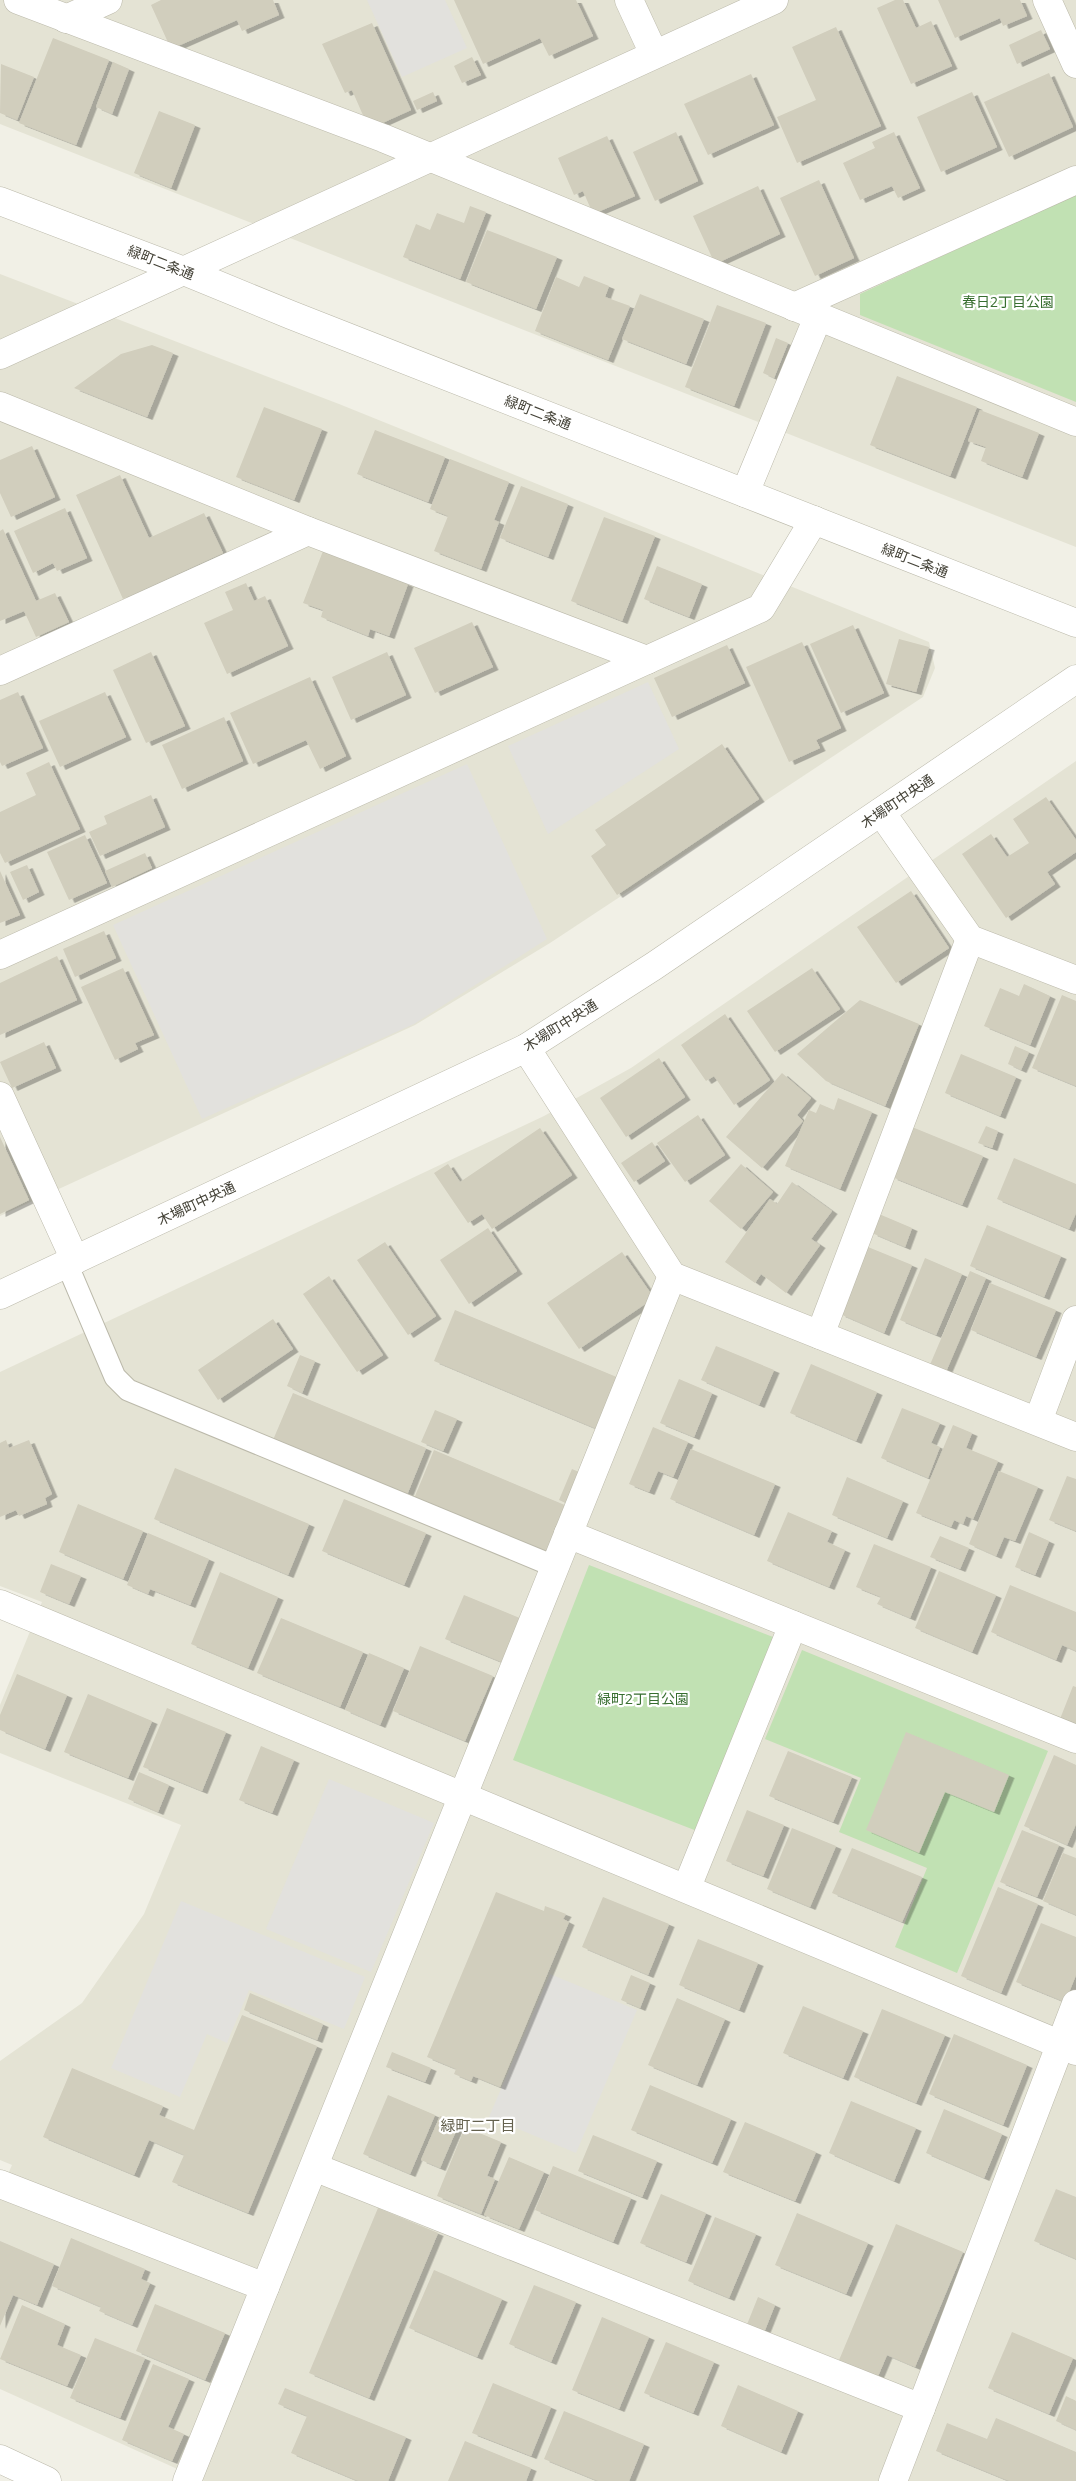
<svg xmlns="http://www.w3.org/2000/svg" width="1076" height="2481" font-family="'Open Sans','Noto Sans JP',sans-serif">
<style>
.residential{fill:#e4e3d4}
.green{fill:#c1e1b3}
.parking{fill:#e2e1dd}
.building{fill:#d1cebd;filter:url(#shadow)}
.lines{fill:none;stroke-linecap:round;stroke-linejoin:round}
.service-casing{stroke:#bbb9aa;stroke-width:23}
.minor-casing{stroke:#bbb9aa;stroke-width:29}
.tertiary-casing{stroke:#bbb9aa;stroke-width:29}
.service{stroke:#fff;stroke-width:21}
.minor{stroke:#fff;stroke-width:28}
.tertiary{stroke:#fff;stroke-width:28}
.labels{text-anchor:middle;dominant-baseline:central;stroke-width:4.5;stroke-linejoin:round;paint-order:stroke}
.street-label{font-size:14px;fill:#434136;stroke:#fff}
.park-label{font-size:14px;fill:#386e30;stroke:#fff}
.neighbourhood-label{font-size:15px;fill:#64614e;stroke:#fff}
</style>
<defs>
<filter id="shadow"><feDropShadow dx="5.5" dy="3" stdDeviation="0" flood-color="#0004"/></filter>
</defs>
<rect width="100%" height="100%" fill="#f1f0e6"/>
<g class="residential">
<polygon points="0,0 1076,0 1076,547 0,124"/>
<polygon points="0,274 339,404 929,642 935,668 923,697 550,943 415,1025 0,1216"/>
<polygon points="1076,761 1076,2481 204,2481 0,2389 0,2192 12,2165 0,2160 0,2061 82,2003 144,1914 181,1825 0,1753 0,1705 42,1602 0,1586 0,1372 544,1116 631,1068"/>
</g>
<g class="green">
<polygon points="1076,194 1076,402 860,315 860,294"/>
<polygon points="589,1565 773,1637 697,1831 513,1760"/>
<polygon points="802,1650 1048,1751 957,1973 895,1947 927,1868 839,1832 861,1778 765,1739"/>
</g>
<g class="parking">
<polygon points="367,0 445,0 467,48 402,77"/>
<polygon points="648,682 679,749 548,834 508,746"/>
<polygon points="467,764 547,939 414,1024 202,1119 113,925"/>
<polygon points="329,1779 434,1823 371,1972 266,1929"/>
<polygon points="181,1901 365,1977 344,2029 249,1990 227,2043 207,2034 180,2097 111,2068"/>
<polygon points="550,1974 637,2010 576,2153 489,2117"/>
</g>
<g class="building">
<polygon points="161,0 273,0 279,15 242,31 237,20 171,49 151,5"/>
<polygon points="454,0 576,0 593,36 549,56 540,38 483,64"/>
<polygon points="895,0 903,0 916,28 931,21 952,66 911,84 877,8"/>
<polygon points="938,0 1020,0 1027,16 1003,26 1000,18 955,38"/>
<polygon points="372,23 411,110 369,129 352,90 345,93 322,44"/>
<polygon points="836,27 881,126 797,163 777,117 816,100 792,47"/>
<polygon points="1041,30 1050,49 1017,64 1009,45"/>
<polygon points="53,38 109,60 76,145 19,123"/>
<polygon points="472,57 481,75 462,83 454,66"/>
<polygon points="113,62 129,69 112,114 96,107"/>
<polygon points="1,64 34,77 17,120 0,113"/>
<polygon points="1049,73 1073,127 1009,157 984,102"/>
<polygon points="751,74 774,125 708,155 684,104"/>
<polygon points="433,92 437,101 417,110 413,101"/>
<polygon points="972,92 997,147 941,172 917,117"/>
<polygon points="159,111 195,125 171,188 134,173"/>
<polygon points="676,132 698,181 655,201 633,152"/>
<polygon points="894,132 920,188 898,198 892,186 860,200 843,163 875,148 872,142"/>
<polygon points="607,136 635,196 593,214 583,191 574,195 558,158"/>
<polygon points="819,180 854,258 815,276 780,198"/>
<polygon points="758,186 780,234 715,264 693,216"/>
<polygon points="470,206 486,212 460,279 403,257 416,224 430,230 437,213 464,223"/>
<polygon points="487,230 557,257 536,309 466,282"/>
<polygon points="584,276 609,286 605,297 630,306 608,360 535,331 556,277 579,287"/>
<polygon points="640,294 704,319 686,364 622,339"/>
<polygon points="717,305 766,323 734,406 685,387"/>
<polygon points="776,338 788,343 774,378 763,373"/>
<polygon points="152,345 173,353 147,417 74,388 121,354"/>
<polygon points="897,376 977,407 950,476 870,445"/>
<polygon points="264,407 322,429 294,500 236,477"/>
<polygon points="980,410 1039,433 1022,477 981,461 986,447 968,441"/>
<polygon points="375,430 445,457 428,502 357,474"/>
<polygon points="32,446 55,497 11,517 0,493 0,460"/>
<polygon points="450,459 509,482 494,520 499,522 481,569 434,551 448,516 430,509"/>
<polygon points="120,475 149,538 204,513 223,553 123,599 76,495"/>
<polygon points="521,486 568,504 548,557 500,538"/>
<polygon points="65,508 87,558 57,571 53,563 33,573 14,531"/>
<polygon points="604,517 655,536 622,621 571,601"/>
<polygon points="3,529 36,601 55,593 69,622 36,637 24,611 0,621 0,531"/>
<polygon points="323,551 408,584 389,636 370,629 368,636 321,617 323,610 303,603"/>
<polygon points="657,566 702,584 689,617 644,599"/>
<polygon points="246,583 254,601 265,596 288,646 227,674 204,623 233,610 225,592"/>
<polygon points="472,622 493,667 435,693 414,648"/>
<polygon points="853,625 884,693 841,713 810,644"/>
<polygon points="899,639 929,647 916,692 886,684"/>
<polygon points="802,642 841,728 816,740 820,748 789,762 746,667"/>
<polygon points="727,645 745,683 672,717 654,678"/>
<polygon points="151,652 185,726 146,743 113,670"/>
<polygon points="387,652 406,695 351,720 332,677"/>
<polygon points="310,677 346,756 320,769 306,740 253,764 230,713"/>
<polygon points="18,692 43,748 2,766 0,762 0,700"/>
<polygon points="105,692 126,737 60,767 39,721"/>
<polygon points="224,717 243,761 182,789 162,745"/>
<polygon points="722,744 759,799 617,895 591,856 606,845 595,830"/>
<polygon points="49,762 80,829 5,863 0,853 0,812 36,795 26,773"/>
<polygon points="151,795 165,827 100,856 89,832 107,824 104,816"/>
<polygon points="1046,797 1076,840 1076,852 1047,872 1055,884 1006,918 962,854 991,834 1007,857 1029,843 1013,819"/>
<polygon points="85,835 107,883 69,900 47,852"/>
<polygon points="145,853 152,868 112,887 105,871"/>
<polygon points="27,865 39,892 23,900 10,872"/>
<polygon points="0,871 20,915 0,923"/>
<polygon points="911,891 949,948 896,983 857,927"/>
<polygon points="104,931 116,958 75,977 63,949"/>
<polygon points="57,956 77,1000 0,1035 0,983"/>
<polygon points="123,968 154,1035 135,1043 138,1049 115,1060 81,987"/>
<polygon points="812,968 840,1009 775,1052 747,1011"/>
<polygon points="1024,984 1050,996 1030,1045 984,1026 1000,988 1019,996"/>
<polygon points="1062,995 1076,1001 1076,1086 1032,1068"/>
<polygon points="860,1000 919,1024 885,1106 826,1081 797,1054"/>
<polygon points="725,1014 770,1080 734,1105 714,1076 706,1081 681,1045"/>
<polygon points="44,1042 56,1068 12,1088 0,1062"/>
<polygon points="1015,1046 1029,1052 1021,1070 1008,1064"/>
<polygon points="961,1054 1016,1077 1000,1116 945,1093"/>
<polygon points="659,1058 685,1097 626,1137 600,1098"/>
<polygon points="782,1073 811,1098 797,1115 803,1121 762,1168 726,1137"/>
<polygon points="838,1098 872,1112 840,1189 785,1166 809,1110 816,1113 820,1104 834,1110"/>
<polygon points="698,1115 725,1155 685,1182 657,1143"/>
<polygon points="986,1126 998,1131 992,1148 978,1143"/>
<polygon points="912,1127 983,1156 962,1205 892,1177"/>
<polygon points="540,1128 572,1175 492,1229 482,1214 468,1223 434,1173 448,1164 460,1182"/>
<polygon points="0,1137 29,1200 0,1214"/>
<polygon points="652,1142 665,1161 634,1182 621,1163"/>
<polygon points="1014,1158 1076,1184 1076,1213 1069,1229 997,1199"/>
<polygon points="741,1164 773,1192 741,1229 709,1201"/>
<polygon points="792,1182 832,1211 811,1239 820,1245 786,1293 761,1274 755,1283 725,1262 770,1199 777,1204"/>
<polygon points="879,1214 912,1228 905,1247 872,1233"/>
<polygon points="987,1225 1061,1256 1044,1297 970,1266"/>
<polygon points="488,1228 517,1271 469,1304 440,1260"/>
<polygon points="385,1242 436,1316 408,1335 357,1260"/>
<polygon points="868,1247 912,1265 884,1333 840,1314"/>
<polygon points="622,1252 654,1298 579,1349 547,1303"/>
<polygon points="925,1258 962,1274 936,1335 900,1320"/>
<polygon points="970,1271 986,1278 945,1374 929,1367"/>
<polygon points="329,1276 383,1355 357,1372 303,1294"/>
<polygon points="990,1283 1056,1310 1036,1357 971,1330"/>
<polygon points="455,1310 619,1378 597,1429 434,1361"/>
<polygon points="273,1319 293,1349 218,1400 198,1370"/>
<polygon points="716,1346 774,1370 759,1405 701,1380"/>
<polygon points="300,1355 315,1361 302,1393 287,1386"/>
<polygon points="811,1364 877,1392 856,1441 790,1413"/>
<polygon points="679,1379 712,1393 694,1437 660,1423"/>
<polygon points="293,1393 426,1448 407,1495 273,1440"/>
<polygon points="902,1408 940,1423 931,1443 940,1447 928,1478 881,1458"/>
<polygon points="435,1410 457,1419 443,1451 421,1442"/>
<polygon points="953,1425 972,1433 966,1448 998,1461 973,1519 966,1516 963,1524 954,1520 951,1527 916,1513"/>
<polygon points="653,1427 688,1442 673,1477 658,1471 649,1492 629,1484"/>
<polygon points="6,1440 9,1448 29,1440 52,1494 45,1498 47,1504 19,1516 16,1510 0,1517 0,1443"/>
<polygon points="691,1449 775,1484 754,1535 670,1499"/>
<polygon points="434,1450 567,1506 546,1556 413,1501"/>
<polygon points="175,1468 309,1524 288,1575 154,1519"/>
<polygon points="572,1469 586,1475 572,1506 559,1500"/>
<polygon points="999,1471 1038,1487 1015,1541 1004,1537 996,1556 969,1544"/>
<polygon points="1067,1476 1076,1479 1076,1531 1049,1520"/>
<polygon points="847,1477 903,1501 887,1538 832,1515"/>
<polygon points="344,1499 426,1533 404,1585 322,1551"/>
<polygon points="78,1504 143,1531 123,1579 59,1552"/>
<polygon points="788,1512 832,1531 827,1542 845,1550 829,1587 767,1561"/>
<polygon points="1029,1532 1049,1541 1035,1575 1015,1567"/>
<polygon points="148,1533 209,1559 190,1605 150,1589 148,1594 127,1585"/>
<polygon points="940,1536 969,1548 960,1569 930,1557"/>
<polygon points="874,1544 931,1567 910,1618 877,1604 881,1597 856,1587"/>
<polygon points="51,1564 81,1576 69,1604 40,1592"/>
<polygon points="939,1571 996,1595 972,1652 915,1628"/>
<polygon points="220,1572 278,1597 248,1668 191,1644"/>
<polygon points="1010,1585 1076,1612 1076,1651 1062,1645 1056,1660 991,1632"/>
<polygon points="464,1595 522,1619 504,1663 445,1639"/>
<polygon points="281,1618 363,1652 340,1707 257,1673"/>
<polygon points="420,1646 493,1676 465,1741 393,1711"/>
<polygon points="369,1653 404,1668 380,1725 345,1710"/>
<polygon points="17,1674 67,1695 45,1749 0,1730 0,1715"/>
<polygon points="1073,1686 1076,1687 1076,1725 1060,1719"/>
<polygon points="88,1694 152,1721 128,1778 64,1752"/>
<polygon points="167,1708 226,1732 202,1791 143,1767"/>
<polygon points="906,1732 1009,1775 994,1812 945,1792 919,1853 866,1830"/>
<polygon points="261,1746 294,1760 272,1813 239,1800"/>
<polygon points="788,1751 852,1777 833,1822 769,1796"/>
<polygon points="1054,1755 1076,1765 1076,1824 1067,1845 1024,1826"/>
<polygon points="139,1772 169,1785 158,1812 128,1799"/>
<polygon points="747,1810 784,1825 763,1876 726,1861"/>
<polygon points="792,1828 836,1846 810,1907 767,1889"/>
<polygon points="1022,1830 1059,1845 1037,1897 1000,1882"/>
<polygon points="852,1848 922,1877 902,1922 832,1893"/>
<polygon points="1063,1853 1076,1858 1076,1915 1043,1901"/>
<polygon points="998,1887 1038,1904 1001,1993 961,1976"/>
<polygon points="496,1892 544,1911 545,1906 566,1914 563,1919 569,1922 500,2087 473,2076 471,2081 454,2074 456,2069 427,2057"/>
<polygon points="603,1897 669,1924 648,1975 582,1947"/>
<polygon points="1041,1923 1076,1937 1076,1975 1065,2002 1016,1982"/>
<polygon points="698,1939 758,1963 739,2010 679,1985"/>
<polygon points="631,1975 650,1983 640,2008 621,2000"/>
<polygon points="250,1993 323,2024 317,2040 244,2010"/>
<polygon points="677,1998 725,2019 697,2085 648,2065"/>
<polygon points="803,2006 863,2031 843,2078 783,2053"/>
<polygon points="882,2009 945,2035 916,2103 854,2077"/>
<polygon points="242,2015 317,2046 248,2213 172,2182 184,2155 149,2140 134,2175 43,2137 72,2068 163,2106 159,2115 194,2130"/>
<polygon points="954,2034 1027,2065 1003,2125 929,2094"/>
<polygon points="392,2052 431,2068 425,2082 386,2067"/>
<polygon points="650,2085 731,2119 712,2163 631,2130"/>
<polygon points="388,2095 435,2115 410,2174 363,2154"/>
<polygon points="851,2101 916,2128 894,2181 829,2153"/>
<polygon points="944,2109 1002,2134 984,2178 926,2153"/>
<polygon points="440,2116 459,2124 440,2168 421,2160"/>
<polygon points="745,2122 816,2152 795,2201 723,2172"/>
<polygon points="465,2127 501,2142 487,2176 495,2179 481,2214 437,2196"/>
<polygon points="593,2135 657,2161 642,2197 578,2171"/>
<polygon points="509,2157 544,2172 519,2229 484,2215"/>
<polygon points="553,2166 631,2198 613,2242 535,2210"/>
<polygon points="1056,2189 1076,2197 1076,2259 1034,2241"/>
<polygon points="661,2194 706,2213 686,2262 640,2243"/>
<polygon points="378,2208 438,2233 369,2398 309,2373"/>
<polygon points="797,2213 868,2243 846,2294 775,2265"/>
<polygon points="715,2217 756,2234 729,2298 688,2281"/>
<polygon points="896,2224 963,2252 915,2367 887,2355 876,2381 837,2365"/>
<polygon points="71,2238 145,2269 141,2279 150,2283 132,2325 99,2311 101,2307 52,2286"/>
<polygon points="0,2241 54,2264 37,2305 13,2295 0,2326"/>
<polygon points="434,2270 502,2299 477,2357 409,2328"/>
<polygon points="534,2285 576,2302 551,2362 509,2344"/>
<polygon points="758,2297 775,2305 763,2335 746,2327"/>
<polygon points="155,2304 225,2333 205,2380 136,2351"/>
<polygon points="22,2305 65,2324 57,2345 81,2355 67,2386 0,2359"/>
<polygon points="602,2317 649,2337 619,2409 572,2390"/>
<polygon points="1012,2332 1073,2358 1049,2414 988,2388"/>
<polygon points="95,2338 145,2358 120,2418 70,2398"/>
<polygon points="666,2342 714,2362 693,2413 644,2393"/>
<polygon points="153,2364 189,2379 168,2427 184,2434 172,2461 122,2440"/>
<polygon points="493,2383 551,2407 531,2456 472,2433"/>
<polygon points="738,2385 798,2411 781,2452 721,2426"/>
<polygon points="285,2388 406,2437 388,2481 358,2481 291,2453 307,2416 278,2404"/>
<polygon points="1066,2396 1076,2401 1076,2430 1056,2421"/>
<polygon points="564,2411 644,2444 629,2481 598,2481 544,2459"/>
<polygon points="996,2418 1076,2452 1076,2481 1009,2481 936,2451 947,2423 987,2439"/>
<polygon points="465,2441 531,2468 526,2481 448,2481"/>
</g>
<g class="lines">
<g class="service-casing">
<polyline id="service" points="67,1264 115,1377 128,1390 556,1567"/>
</g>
<g class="minor-casing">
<g id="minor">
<polyline points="18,0 383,138 1076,422"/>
<polyline points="629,0 654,54"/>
<polyline points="1047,0 1076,64"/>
<polyline points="66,19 108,0"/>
<polyline points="794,307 1076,180"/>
<polyline points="0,355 774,0"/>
<polyline points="0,406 308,531 647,660"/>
<polyline points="745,493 818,317"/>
<polyline points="0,671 308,531"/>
<polyline points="881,812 970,939 1076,980"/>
<polyline points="0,955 761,608 814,520"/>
<polyline points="526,1048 672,1276 1076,1437"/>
<polyline points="0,1096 75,1260"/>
<polyline points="820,1335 970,939"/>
<polyline points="1038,1421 1076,1320"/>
<polyline points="568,1534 1076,1739"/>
<polyline points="0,1604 1076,2051"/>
<polyline points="687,1887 793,1625"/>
<polyline points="314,2167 921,2408"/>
<polyline points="0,2184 265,2287"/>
<polyline points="187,2481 672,1276"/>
<polyline points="893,2481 1076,2004"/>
</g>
</g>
<g class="tertiary-casing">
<g id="tertiary">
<polyline points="0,201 184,271 291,315 1076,623"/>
<polyline points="0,1295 526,1048 654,966 1076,679"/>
<polyline points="0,2459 47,2481"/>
</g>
</g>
<use href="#service" class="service"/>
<use href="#minor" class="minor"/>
<use href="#tertiary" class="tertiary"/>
</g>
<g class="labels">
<g class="street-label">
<text transform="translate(161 262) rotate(21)">緑町二条通</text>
<text transform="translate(538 412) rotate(21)">緑町二条通</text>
<text transform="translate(915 560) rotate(21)">緑町二条通</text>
<text transform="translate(897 801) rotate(-34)">木場町中央通</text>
<text transform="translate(560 1025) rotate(-32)">木場町中央通</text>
<text transform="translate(196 1203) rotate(-25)">木場町中央通</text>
</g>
<g class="park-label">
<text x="1008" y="301">春日2丁目公園</text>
<text x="643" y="1698">緑町2丁目公園</text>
</g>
<g class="neighbourhood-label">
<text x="478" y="2125">緑町二丁目</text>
</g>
</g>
</svg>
